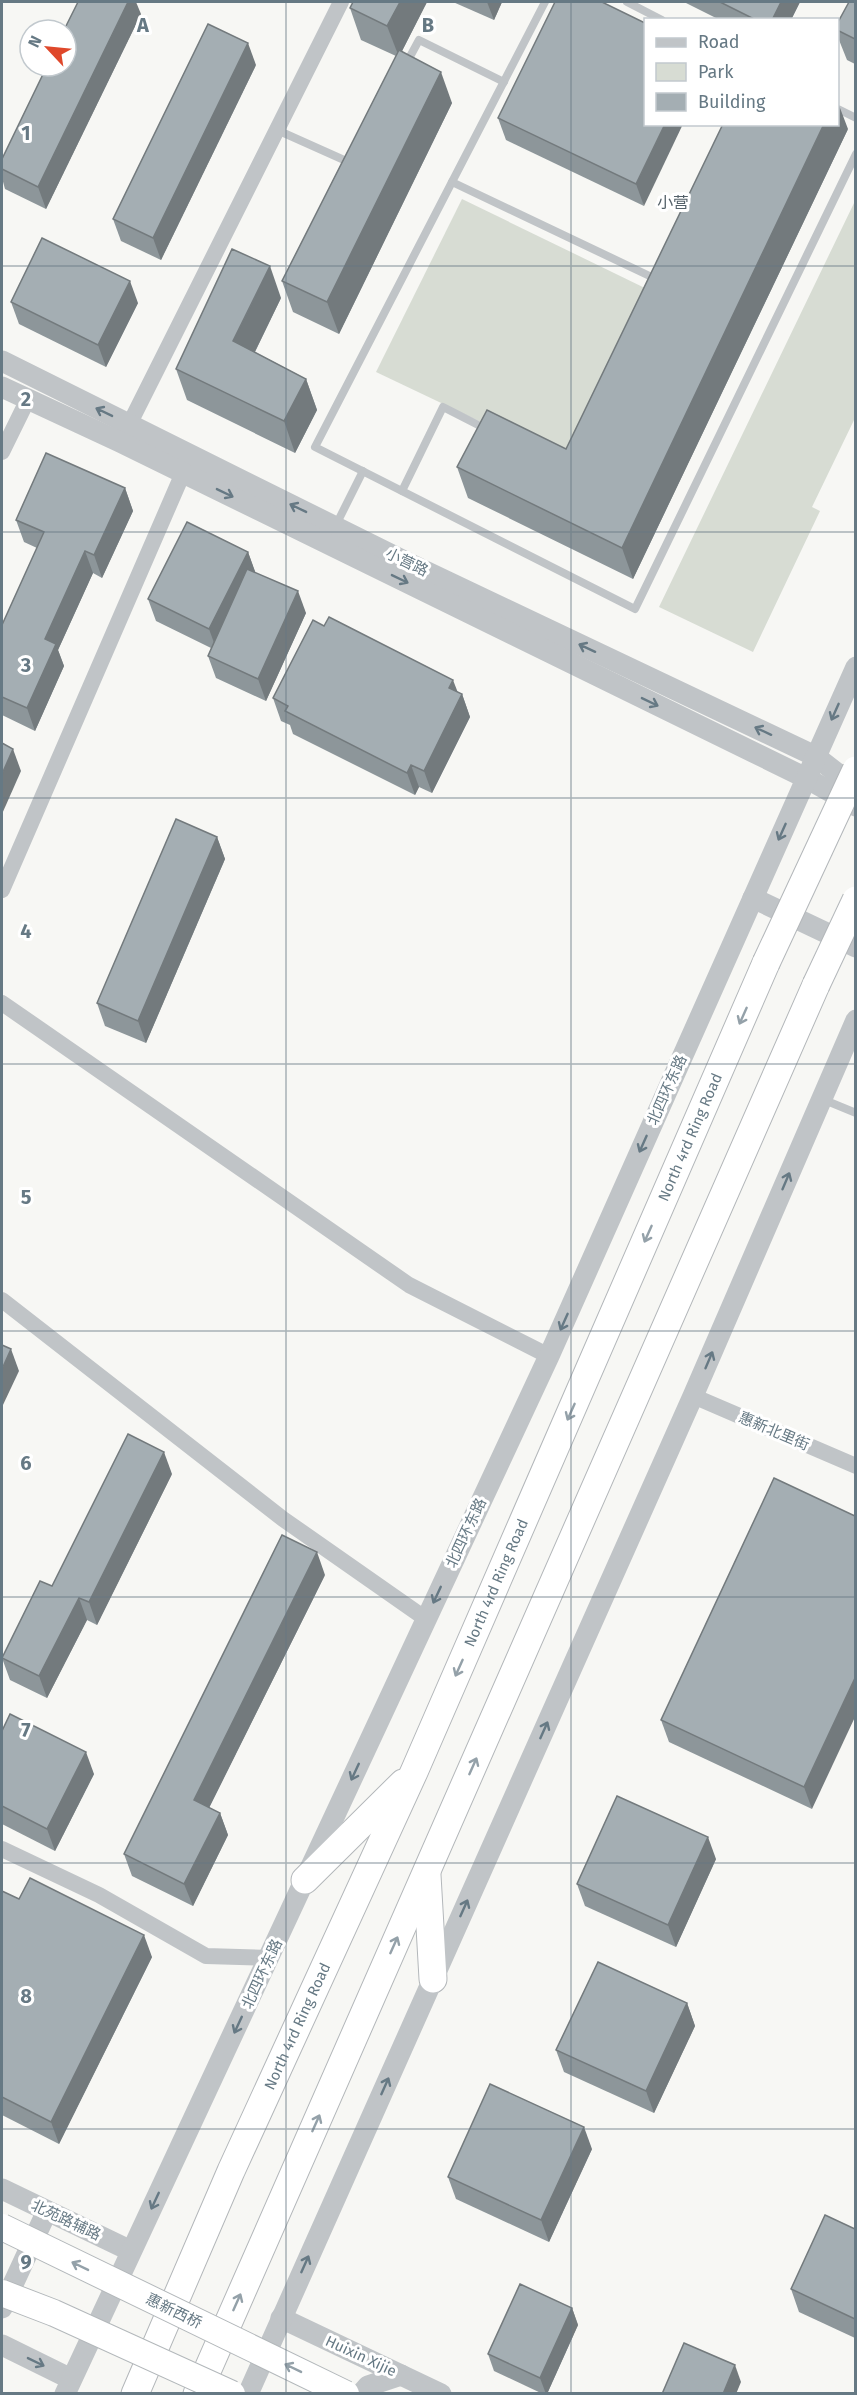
<svg xmlns="http://www.w3.org/2000/svg" width="857" height="2395" font-family="'Fira Sans','Noto Sans SC',sans-serif">
<style>
.green{fill:#d7dcd3}
.lines{fill:none;stroke-linecap:round;stroke-linejoin:round}
.trunk-casing{stroke:#b3b7ba;stroke-width:29}
.service{stroke:#c0c4c7;stroke-width:8}
.minor{stroke:#c0c4c7;stroke-width:16}
.tertiary{stroke:#c0c4c7;stroke-width:21}
.trunk{stroke:#fff;stroke-width:27}
.primary-bridge-casing{stroke:#b3b8bb;stroke-width:28;stroke-linecap:butt}
.trunk-bridge-casing{stroke:#b3b7ba;stroke-width:29;stroke-linecap:butt}
.primary-bridge{stroke:#fff;stroke-width:26}
.trunk-bridge{stroke:#fff;stroke-width:27}
.wall{fill:#8d969a}
.shaded-wall{fill:#737a7d}
.building{fill:#a4aeb3;stroke:#737a7d;stroke-width:1.5}
.oneway{stroke:#667984}
.oneway2{stroke:#94a1a9}
.grid{fill:none;stroke:#667984;stroke-width:1.5;stroke-opacity:0.55}
.labels{text-anchor:middle;dominant-baseline:central;stroke-width:6;stroke-linejoin:round;paint-order:stroke}
.street-label{font-size:15px;fill:#667984;stroke:#fff}
.neighbourhood-label{font-size:16px;fill:#546169;stroke:#fff}
.grid-label{font-size:20px;text-anchor:middle;font-weight:bold;fill:#667984;stroke:#fff;stroke-width:6;stroke-linejoin:round;paint-order:stroke}
</style>
<rect width="100%" height="100%" fill="#f7f7f4"/>
<g class="green">
<polygon points="462,199 651,291 565,462 376,372"/>
<polygon points="855,201 855,418 812,507 820,511 753,652 659,607"/>
</g>
<g class="lines">
<g class="trunk-casing">
<g id="trunk">
<polyline points="427,1875 433,1979"/>
<polyline points="305,1880 403,1783"/>
<path id="s1" d="M 135,2394 L 231,2171 L 414,1772 L 766,963"/>
<polyline points="197,2394 816,985"/>
</g>
</g>
<g class="service">
<polyline points="545,2 315,447 635,609 856,154"/>
<polyline points="627,2 662,20"/>
<polyline points="406,64 419,40 504,82"/>
<polyline points="838,109 856,118"/>
<polyline points="277,130 353,164"/>
<polyline points="452,182 658,280"/>
<polyline points="402,491 443,407 488,430"/>
<polyline points="335,527 363,471"/>
<polyline points="822,1099 856,1113"/>
</g>
<g class="minor">
<polyline points="124,435 341,2"/>
<polyline points="2,452 28,399"/>
<polyline points="2,890 183,473 178,462"/>
<polyline points="2,1003 409,1285 549,1356"/>
<polyline points="2,1300 283,1519 426,1619"/>
<polyline points="693,1396 856,1466"/>
<polyline points="2,1849 99,1895 206,1956 269,1958"/>
</g>
<g class="tertiary">
<polyline points="2,361 408,563 815,756 856,788"/>
<polyline points="2,387 120,442 806,778 856,806"/>
<polyline points="753,898 856,947"/>
<polyline points="2,2189 131,2251"/>
<polyline points="2,2308 47,2211"/>
<polyline points="281,2318 441,2394"/>
<polyline points="2,2345 71,2379"/>
<polyline points="65,2394 549,1356 856,667"/>
<polyline points="248,2394 693,1396 856,1020"/>
<polyline points="361,2394 368,2386 401,2375"/>
</g>
<use href="#trunk" class="trunk"/>
<g class="primary-bridge-casing">
<g id="primary-bridge">
<polyline points="2,2227 346,2394"/>
<polyline points="2,2293 54,2313 232,2394"/>
</g>
</g>
<g class="trunk-bridge-casing">
<g id="trunk-bridge">
<polyline points="766,963 856,770"/>
<polyline points="816,985 856,900"/>
</g>
</g>
<use href="#primary-bridge" class="primary-bridge"/>
<use href="#trunk-bridge" class="trunk-bridge"/>
</g>
<g class="wall">
<polygon points="427,2 402,51 452,103 339,334 293,312 282,281 396,56 361,40 350,8"/>
<polygon points="453,2 502,2 494,20"/>
<polygon points="602,2 644,206 506,140 498,118"/>
<polygon points="684,2 800,2 791,20 720,20"/>
<polygon points="855,2 855,64 847,60 837,35 837,24"/>
<polygon points="141,14 46,209 5,189 2,178 2,159"/>
<polygon points="256,65 161,260 121,241 113,219"/>
<polygon points="848,129 633,579 468,498 457,467 566,449"/>
<polygon points="281,298 255,352 306,379 317,410 295,453 187,400 176,369"/>
<polygon points="11,302 138,303 106,367 19,324"/>
<polygon points="125,488 133,511 102,578 93,573 58,650 64,666 35,731 2,715 2,625 37,548 24,542 16,520"/>
<polygon points="248,552 255,572 306,613 266,701 216,678 208,656 211,648 156,621 148,599"/>
<polygon points="458,693 462,694 470,717 432,793 419,787 415,795 293,734 290,725 281,721 273,698"/>
<polygon points="217,837 225,859 146,1043 105,1026 97,1003"/>
<polygon points="172,1474 97,1625 87,1620 47,1698 10,1680 2,1658 52,1586"/>
<polygon points="774,1478 812,1809 669,1742 661,1720"/>
<polygon points="325,1575 209,1808 220,1813 228,1835 193,1906 132,1876 124,1854"/>
<polygon points="2,1731 94,1774 55,1851 2,1824"/>
<polygon points="716,1859 676,1947 585,1906 577,1884"/>
<polygon points="2,1891 19,1899 152,1957 59,2144 2,2115"/>
<polygon points="687,2003 695,2026 654,2113 564,2072 556,2050"/>
<polygon points="592,2149 549,2242 456,2199 448,2177"/>
<polygon points="855,2229 855,2338 799,2312 791,2289"/>
<polygon points="572,2308 578,2325 547,2394 543,2394 494,2371 488,2354"/>
</g>
<g class="shaded-wall">
<polygon points="128,2 136,2 141,14 46,209 38,187"/>
<polygon points="400,2 427,2 399,57 387,26"/>
<polygon points="487,2 502,2 494,20"/>
<polygon points="781,2 800,2 791,20 772,20"/>
<polygon points="248,43 256,65 161,260 153,238"/>
<polygon points="441,72 452,103 339,334 327,302"/>
<polygon points="837,100 848,129 633,579 622,548 824,124 837,124"/>
<polygon points="665,124 683,124 644,206 636,184"/>
<polygon points="270,266 281,298 245,372 233,341"/>
<polygon points="130,281 138,303 106,367 98,345"/>
<polygon points="306,379 317,410 295,453 284,421"/>
<polygon points="125,488 133,511 102,578 94,555"/>
<polygon points="85,551 93,573 58,650 64,666 35,731 27,708 45,639"/>
<polygon points="248,552 256,574 217,651 209,629"/>
<polygon points="298,591 306,613 266,701 258,679"/>
<polygon points="453,680 460,698 462,694 470,717 432,793 424,771 449,688"/>
<polygon points="13,749 21,771 2,814 2,774"/>
<polygon points="411,765 419,787 415,795 407,773"/>
<polygon points="217,837 225,859 146,1043 138,1021"/>
<polygon points="11,1349 19,1371 2,1407 2,1369"/>
<polygon points="164,1452 172,1474 97,1625 89,1602"/>
<polygon points="317,1552 325,1575 202,1822 194,1800"/>
<polygon points="79,1598 87,1620 47,1698 39,1676"/>
<polygon points="855,1678 855,1717 812,1809 804,1787"/>
<polygon points="86,1752 94,1774 55,1851 47,1829"/>
<polygon points="220,1813 228,1835 193,1906 184,1884"/>
<polygon points="708,1837 716,1859 676,1947 668,1925"/>
<polygon points="144,1935 152,1957 59,2144 51,2122"/>
<polygon points="687,2003 695,2026 654,2113 646,2091"/>
<polygon points="584,2127 592,2149 549,2242 541,2220"/>
<polygon points="572,2308 578,2325 547,2394 546,2394 540,2378"/>
<polygon points="735,2365 741,2382 736,2394 723,2394"/>
</g>
<g class="building">
<polygon points="78,2 128,2 38,187 2,169 2,159 47,66 66,66 66,30 64,30"/>
<polygon points="353,2 400,2 387,26 350,8"/>
<polygon points="555,2 602,2 645,23 645,124 665,124 636,184 498,118"/>
<polygon points="720,2 781,2 772,20 756,20"/>
<polygon points="849,2 855,2 855,39 837,30 837,24"/>
<polygon points="208,24 248,43 153,238 113,219"/>
<polygon points="399,50 441,72 327,302 282,281"/>
<polygon points="723,124 824,124 622,548 457,467 487,410 566,449"/>
<polygon points="42,238 130,281 98,345 11,302"/>
<polygon points="232,249 270,266 233,341 306,379 284,421 176,369"/>
<polygon points="46,453 125,488 94,555 85,551 45,639 56,644 27,708 2,697 2,625 44,532 16,520"/>
<polygon points="187,522 248,552 209,629 148,599"/>
<polygon points="247,569 298,591 258,679 208,656"/>
<polygon points="329,617 453,680 449,688 462,694 424,771 411,765 407,773 285,711 288,706 273,698 313,620 324,626"/>
<polygon points="2,743 13,749 2,774"/>
<polygon points="176,819 217,837 138,1021 97,1003"/>
<polygon points="2,1345 11,1349 2,1369"/>
<polygon points="128,1434 164,1452 89,1602 79,1598 39,1676 2,1658 40,1581 52,1586"/>
<polygon points="774,1478 855,1516 855,1678 804,1787 661,1720"/>
<polygon points="282,1535 317,1552 194,1800 220,1813 184,1884 124,1854"/>
<polygon points="10,1714 86,1752 47,1829 2,1806 2,1731"/>
<polygon points="617,1796 708,1837 668,1925 577,1884"/>
<polygon points="30,1878 144,1935 51,2122 2,2097 2,1891 19,1899"/>
<polygon points="598,1962 687,2003 646,2091 556,2050"/>
<polygon points="490,2084 584,2127 541,2220 448,2177"/>
<polygon points="825,2215 855,2229 855,2319 791,2289"/>
<polygon points="520,2284 572,2308 540,2378 488,2354"/>
<polygon points="684,2343 735,2365 723,2394 662,2394"/>
</g>
<defs><path id="oneway-shaft" d="M-6 0H5M1.5-3L5.5 0L1.5 3" fill="none" stroke-width="1.6" stroke-linecap="round" stroke-linejoin="round" transform="scale(1.5)"/></defs>
<g class="oneway">
<use href="#oneway-shaft" transform="translate(104 412) rotate(-154)"/>
<use href="#oneway-shaft" transform="translate(225 493) rotate(26)"/>
<use href="#oneway-shaft" transform="translate(298 508) rotate(-154)"/>
<use href="#oneway-shaft" transform="translate(400 579) rotate(26)"/>
<use href="#oneway-shaft" transform="translate(587 648) rotate(-155)"/>
<use href="#oneway-shaft" transform="translate(650 702) rotate(26)"/>
<use href="#oneway-shaft" transform="translate(835 712) rotate(114)"/>
<use href="#oneway-shaft" transform="translate(763 731) rotate(-155)"/>
<use href="#oneway-shaft" transform="translate(782 832) rotate(114)"/>
<use href="#oneway-shaft" transform="translate(643 1144) rotate(114)"/>
<use href="#oneway-shaft" transform="translate(786 1181) rotate(-67)"/>
<use href="#oneway-shaft" transform="translate(564 1322) rotate(114)"/>
<use href="#oneway-shaft" transform="translate(709 1360) rotate(-67)"/>
<use href="#oneway-shaft" transform="translate(437 1595) rotate(115)"/>
<use href="#oneway-shaft" transform="translate(544 1730) rotate(-66)"/>
<use href="#oneway-shaft" transform="translate(355 1772) rotate(115)"/>
<use href="#oneway-shaft" transform="translate(464 1908) rotate(-66)"/>
<use href="#oneway-shaft" transform="translate(238 2025) rotate(115)"/>
<use href="#oneway-shaft" transform="translate(385 2086) rotate(-66)"/>
<use href="#oneway-shaft" transform="translate(155 2201) rotate(115)"/>
<use href="#oneway-shaft" transform="translate(305 2264) rotate(-66)"/>
<use href="#oneway-shaft" transform="translate(36 2362) rotate(26)"/>
</g>
<g class="oneway2">
<use href="#oneway-shaft" transform="translate(743 1016) rotate(114)"/>
<use href="#oneway-shaft" transform="translate(648 1234) rotate(114)"/>
<use href="#oneway-shaft" transform="translate(571 1412) rotate(114)"/>
<use href="#oneway-shaft" transform="translate(459 1668) rotate(114)"/>
<use href="#oneway-shaft" transform="translate(473 1766) rotate(-66)"/>
<use href="#oneway-shaft" transform="translate(394 1945) rotate(-66)"/>
<use href="#oneway-shaft" transform="translate(316 2123) rotate(-66)"/>
<use href="#oneway-shaft" transform="translate(80 2266) rotate(-154)"/>
<use href="#oneway-shaft" transform="translate(237 2302) rotate(-66)"/>
<use href="#oneway-shaft" transform="translate(293 2368) rotate(-154)"/>
</g>
<path class="grid" d="M 286,2 L 286,2394M 571,2 L 571,2394M 2,266 L 856,266M 2,532 L 856,532M 2,798 L 856,798M 2,1064 L 856,1064M 2,1331 L 856,1331M 2,1597 L 856,1597M 2,1863 L 856,1863M 2,2129 L 856,2129"/>
<g class="labels">
<g class="street-label">
<text transform="translate(407 562) rotate(26)">小营路</text>
<text transform="translate(667 1090) rotate(-66)">北四环东路</text>
<text stroke="none"><textPath href="#s1" startOffset="1374">North 4rd Ring Road</textPath></text>
<text transform="translate(774 1431) rotate(23)">惠新北里街</text>
<text transform="translate(466 1533) rotate(-65)">北四环东路</text>
<text stroke="none"><textPath href="#s1" startOffset="888">North 4rd Ring Road</textPath></text>
<text transform="translate(262 1974) rotate(-65)">北四环东路</text>
<text stroke="none"><textPath href="#s1" startOffset="402">North 4rd Ring Road</textPath></text>
<text transform="translate(66 2220) rotate(25)">北苑路辅路</text>
<text transform="translate(174 2311) rotate(26)">惠新西桥</text>
<text transform="translate(361 2356) rotate(25)">Huixin Xijie</text>
</g>
<g class="neighbourhood-label">
<text x="673" y="202">小营</text>
</g>
</g>
<g class="grid-label">
<text x="143" y="32">A</text>
<text x="428" y="32">B</text>
<text x="26" y="140">1</text>
<text x="26" y="406">2</text>
<text x="26" y="672">3</text>
<text x="26" y="938">4</text>
<text x="26" y="1204">5</text>
<text x="26" y="1470">6</text>
<text x="26" y="1737">7</text>
<text x="26" y="2003">8</text>
<text x="26" y="2269">9</text>
</g>
<rect width="857" height="2395" fill="none" stroke="#667984" stroke-width="6"/>
<rect x="644" y="18" width="195" height="108" fill="#ffffff" stroke="#c2c9ce" stroke-width="1.5"/>
<rect x="656" y="38" width="30" height="9" fill="#c0c4c7" stroke="#c2c9ce" stroke-width="1.5"/>
<text x="698" y="48" font-size="18" fill="#667984">Road</text>
<rect x="656" y="63" width="30" height="18" fill="#d7dcd3" stroke="#c2c9ce" stroke-width="1.5"/>
<text x="698" y="78" font-size="18" fill="#667984">Park</text>
<rect x="656" y="93" width="30" height="18" fill="#a4aeb3" stroke="#c2c9ce" stroke-width="1.5"/>
<text x="698" y="108" font-size="18" fill="#667984">Building</text>
<g transform="translate(48 48) rotate(296)"><circle r="28" fill="#ffffff" stroke="#c2c9ce" stroke-width="1.5"/>
<path d="M0-4.5L10 22L0 15L-10 22Z" fill="#df482b"/>
<text y="-9" font-size="16" font-weight="bold" text-anchor="middle" fill="#667984">N</text>
</g>
</svg>
